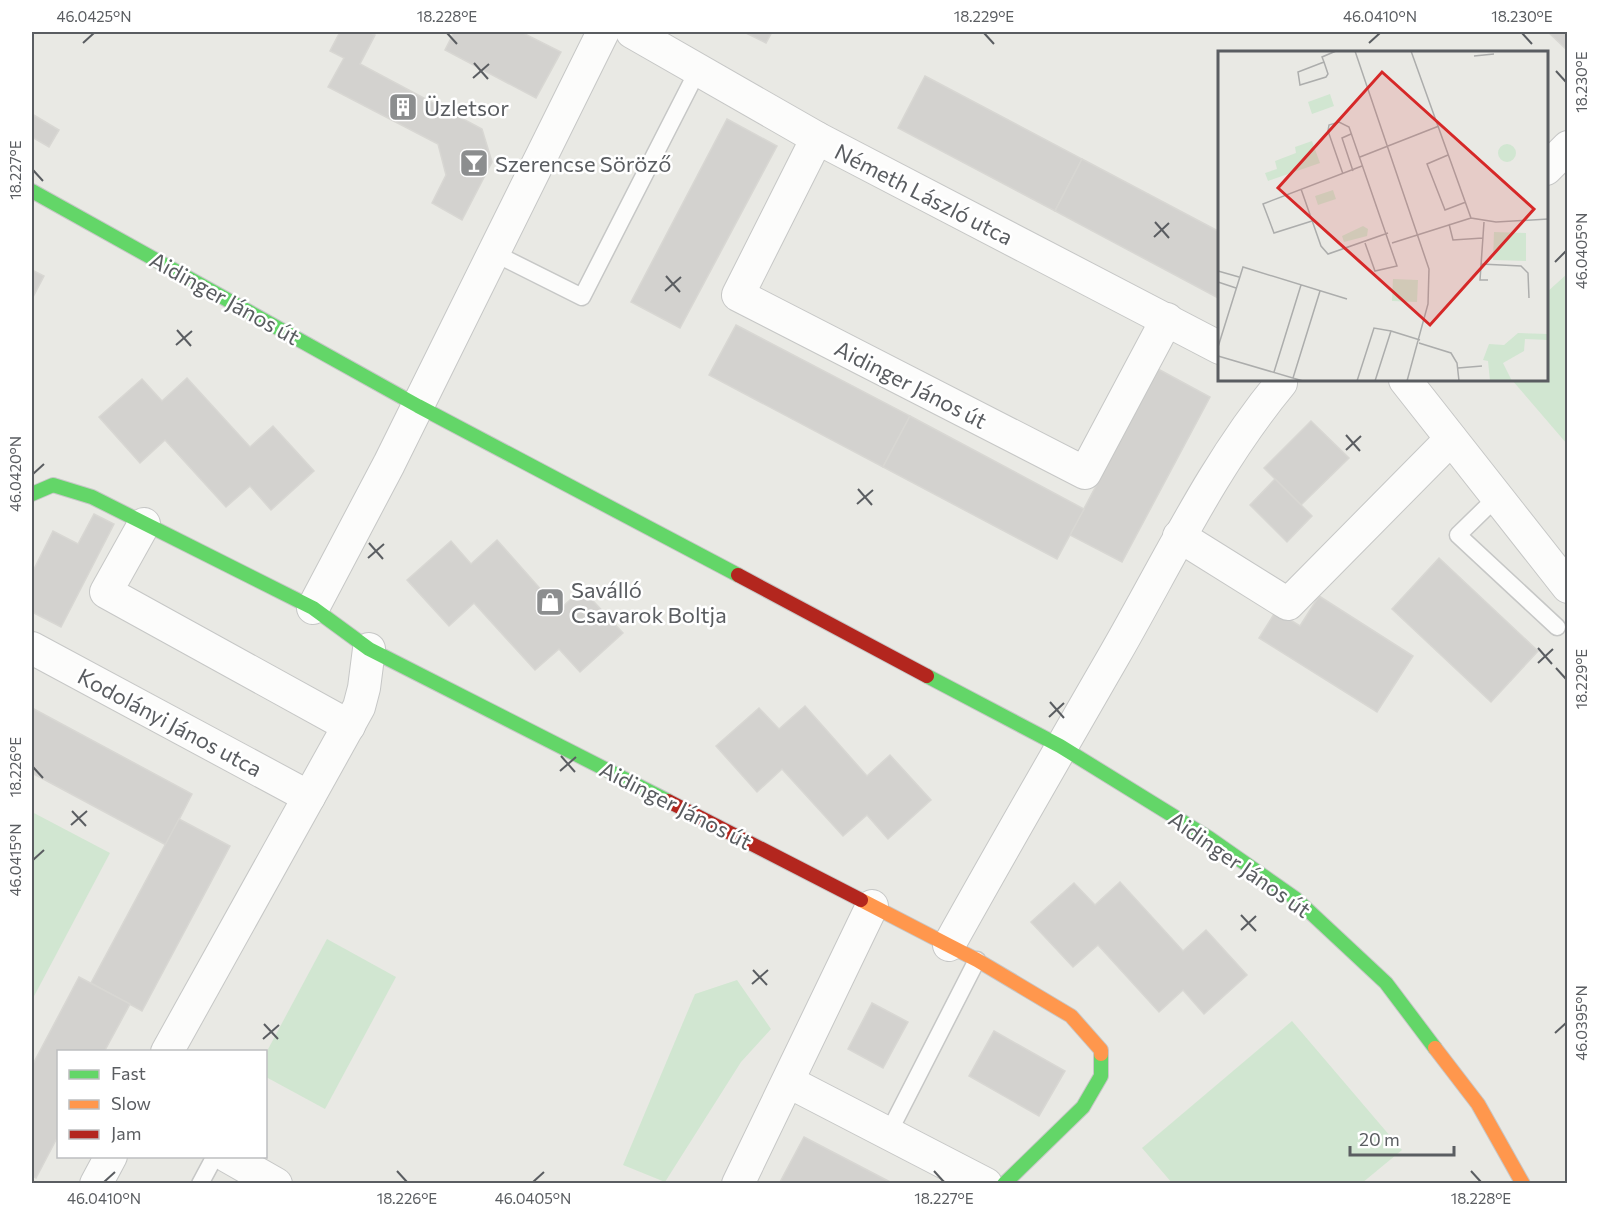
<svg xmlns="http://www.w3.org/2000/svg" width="1599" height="1215" font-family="Commissioner,sans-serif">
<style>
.green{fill:#d1e6d1}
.building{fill:#d3d2cf;stroke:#d8d7d3;stroke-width:1.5}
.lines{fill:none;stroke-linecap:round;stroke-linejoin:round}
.lane-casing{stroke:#c6c7c6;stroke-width:19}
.street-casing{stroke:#c6c7c6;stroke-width:34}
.fast-casing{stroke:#c7c7c7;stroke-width:16}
.slow-casing{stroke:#c7c7c7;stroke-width:16}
.jam-casing{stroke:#c7c7c7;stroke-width:16}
.lane{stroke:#fcfcfb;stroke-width:16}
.street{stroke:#fcfcfb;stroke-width:32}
.fast{stroke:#63d668;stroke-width:14}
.slow{stroke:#ff974d;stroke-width:14}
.jam{stroke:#b3261e;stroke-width:14}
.ticks{fill:none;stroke:#5a5d61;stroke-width:2}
.labels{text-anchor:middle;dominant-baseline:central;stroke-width:5;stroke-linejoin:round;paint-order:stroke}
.poi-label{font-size:22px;fill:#5a5d61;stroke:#fff;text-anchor:start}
.street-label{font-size:22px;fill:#5a5d61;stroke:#fff}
.inset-road{fill:none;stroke:#acadac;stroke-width:1.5}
.view{fill:#d62828;fill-opacity:0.15;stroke:#d62828;stroke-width:3}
.inset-edge{fill:none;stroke:#5a5d61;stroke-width:3}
.neatline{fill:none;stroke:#5a5d61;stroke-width:2}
.ticks-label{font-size:15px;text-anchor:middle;fill:#5a5d61}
</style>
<rect width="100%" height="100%" fill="#e9e9e4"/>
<g class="green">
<polygon points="1567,274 1567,444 1512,380 1546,380 1547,292"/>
<polygon points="32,812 110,853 32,1000"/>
<polygon points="327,939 396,977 325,1109 266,1077 266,1053"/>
<polygon points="737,980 771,1029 741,1062 665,1182 623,1165 695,994"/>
<polygon points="1292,1021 1402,1150 1362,1183 1172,1183 1142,1148"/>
</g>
<g class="building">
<polygon points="340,32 368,32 375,35 360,64 482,129 492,162 462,220 432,203 446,175 438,144 328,87 344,58 330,51"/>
<polygon points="454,32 521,32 561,52 536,98 445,50"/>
<polygon points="744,32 772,32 766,43"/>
<polygon points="1548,32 1568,32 1568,51"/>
<polygon points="925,76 1082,159 1055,211 898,128"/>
<polygon points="32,114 59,130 49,147 32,137"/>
<polygon points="727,119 777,146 680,328 631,302"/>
<polygon points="1082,159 1220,232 1220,299 1055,211"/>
<polygon points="32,270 44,276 32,299"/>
<polygon points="736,325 910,416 883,467 709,375"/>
<polygon points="1158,369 1210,397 1122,562 1070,535"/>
<polygon points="187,378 250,447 273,426 314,471 271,510 250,486 226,507 165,440 140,463 99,417 142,379 162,401"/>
<polygon points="910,416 1084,509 1057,559 883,467"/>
<polygon points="1311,421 1349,458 1301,505 1264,468"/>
<polygon points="1275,479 1312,516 1287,542 1250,505"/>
<polygon points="94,514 114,524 61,627 32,612 32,573 53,531 78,544"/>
<polygon points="497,540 559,610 582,589 623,633 580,672 559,649 535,670 474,603 449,626 407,580 451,541 471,564"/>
<polygon points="1439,558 1538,651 1491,702 1392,609"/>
<polygon points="1319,596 1413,656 1377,712 1259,638 1276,611 1300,626"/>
<polygon points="805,706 867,776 890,755 931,800 888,839 867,815 843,836 782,769 757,792 716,746 759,708 779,729"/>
<polygon points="32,708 192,794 166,845 32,773"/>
<polygon points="179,819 230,846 142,1011 91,983"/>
<polygon points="1120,882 1183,951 1206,930 1247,975 1204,1014 1183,990 1159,1012 1098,945 1073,967 1031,922 1074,883 1095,905"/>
<polygon points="79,977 130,1004 104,1052 58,1052 58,1136 36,1178 32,1176 32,1066"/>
<polygon points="872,1003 908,1022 883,1068 848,1049"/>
<polygon points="994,1031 1065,1071 1039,1116 969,1076"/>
<polygon points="804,1137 894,1184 779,1184"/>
</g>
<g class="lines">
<g class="lane-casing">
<g id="lane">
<polyline points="494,253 582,297 698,70"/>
<polyline points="1497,497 1458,535 1557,627"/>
<polyline points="889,1132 977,960"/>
<polyline points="200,1184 215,1156"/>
</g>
</g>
<g class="street-casing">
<g id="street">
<polyline points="632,32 817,138 1220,348"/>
<polyline points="817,138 738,295 1085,473 1167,319"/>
<polyline points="1546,169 1568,147"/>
<polyline points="1405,380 1568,587"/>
<polyline points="144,524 106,592 349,726"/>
<polyline points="1179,536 1288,604 1451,439"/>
<polyline points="313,608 389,464 603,32"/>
<polyline points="32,648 309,797"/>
<path d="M 949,945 C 1003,848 1059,751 1115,654 C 1168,562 1213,465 1281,383"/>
<polyline points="167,1052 359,707 364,688 369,649"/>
<polyline points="789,1082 986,1184"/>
<polyline points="227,1156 276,1184"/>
<polyline points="96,1184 111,1156"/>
<polyline points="738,1184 872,906"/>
</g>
</g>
<g class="fast-casing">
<g id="fast">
<polyline points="32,191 418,406 738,575"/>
<polyline points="32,494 53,485 92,497 313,608 369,649 668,801"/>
<polyline points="927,676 1060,746 1209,838 1296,899 1386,983 1435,1048"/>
<polyline points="1004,1184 1083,1107 1101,1076 1101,1054"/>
</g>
</g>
<g class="slow-casing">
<g id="slow">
<polyline points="861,900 977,960 1071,1016 1101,1050 1101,1054"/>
<polyline points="1435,1048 1478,1104 1523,1184"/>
</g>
</g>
<g class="jam-casing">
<g id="jam">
<polyline points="738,575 927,676"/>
<polyline points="668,801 861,900"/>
</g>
</g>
<use href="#lane" class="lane"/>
<use href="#street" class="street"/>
<use href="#fast" class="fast"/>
<use href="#slow" class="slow"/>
<use href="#jam" class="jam"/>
</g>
<path class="ticks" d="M 447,33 L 457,44M 984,33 L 994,44M 1522,33 L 1532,44M 83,43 L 94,33M 1369,43 L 1380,33M 474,63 L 488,79M 1556,71 L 1566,82M 473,78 L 489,64M 33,170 L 43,181M 1155,222 L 1169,238M 1154,237 L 1169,223M 1555,262 L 1566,251M 666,276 L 680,292M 665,291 L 681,277M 177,330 L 191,346M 176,345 L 192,331M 1346,435 L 1360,451M 1346,450 L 1361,436M 33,474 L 44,464M 858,489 L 872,505M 857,504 L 873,490M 369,543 L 383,559M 368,558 L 384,544M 1538,648 L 1552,664M 1538,663 L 1553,649M 1556,668 L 1566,679M 1050,702 L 1064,718M 1049,717 L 1064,703M 561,756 L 575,772M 33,767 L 43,778M 560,771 L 576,757M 72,811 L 86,826M 71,825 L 87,811M 33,860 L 44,850M 1241,915 L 1256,931M 1241,930 L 1256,916M 753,970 L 767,985M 752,984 L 768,970M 264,1024 L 278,1039M 1555,1033 L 1566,1023M 263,1039 L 279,1025M 397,1171 L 407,1182M 934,1171 L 944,1182M 1471,1171 L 1481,1182M 104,1182 L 115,1172M 533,1182 L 544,1172"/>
<defs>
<g id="building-square" transform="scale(1.5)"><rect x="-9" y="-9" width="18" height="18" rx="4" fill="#8c8e8f" stroke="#fff"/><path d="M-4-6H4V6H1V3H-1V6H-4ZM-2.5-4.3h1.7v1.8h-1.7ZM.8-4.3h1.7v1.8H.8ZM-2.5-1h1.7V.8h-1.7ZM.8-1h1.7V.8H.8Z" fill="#fff"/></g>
<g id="bar-square" transform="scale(1.5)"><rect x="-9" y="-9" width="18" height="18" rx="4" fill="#8c8e8f" stroke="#fff"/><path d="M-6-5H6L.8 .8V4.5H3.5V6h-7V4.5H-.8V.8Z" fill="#fff"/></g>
<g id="shop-square" transform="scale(1.5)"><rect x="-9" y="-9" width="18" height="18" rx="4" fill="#8c8e8f" stroke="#fff"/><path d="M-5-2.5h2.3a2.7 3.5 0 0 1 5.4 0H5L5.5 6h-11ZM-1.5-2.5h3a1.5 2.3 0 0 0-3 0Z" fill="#fff"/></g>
</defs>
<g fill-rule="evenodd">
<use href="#building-square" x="403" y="107"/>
<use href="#bar-square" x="474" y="163"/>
<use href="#shop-square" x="550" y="602"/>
</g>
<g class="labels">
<g class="poi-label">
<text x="424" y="107">Üzletsor</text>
<text x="495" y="163">Szerencse Söröző</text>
<text x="571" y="589">Saválló<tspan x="571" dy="25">Csavarok Boltja</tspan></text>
</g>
<g class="street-label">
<text transform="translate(924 194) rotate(27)">Németh László utca</text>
<text transform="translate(225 298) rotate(29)">Aidinger János út</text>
<text transform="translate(911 384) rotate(27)">Aidinger János út</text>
<text transform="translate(170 722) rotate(28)">Kodolányi János utca</text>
<text transform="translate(676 805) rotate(27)">Aidinger János út</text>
<text transform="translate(1240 864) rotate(35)">Aidinger János út</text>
</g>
</g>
<g transform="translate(1218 51)">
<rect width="330" height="330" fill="#e9e9e4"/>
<path d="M 112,43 L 116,55 L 94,63 L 90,51 ZM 94,90 L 102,112 L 50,130 L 47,122 L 59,118 L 57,110 L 78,102 L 77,96 ZM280 102a9 9 0 1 1 18 0a9 9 0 1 1-18 0ZM 115,139 L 118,148 L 100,154 L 97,145 ZM 145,175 L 150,178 L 149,185 L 126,191 L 124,185 ZM 276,181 L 308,182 L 308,210 L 275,209 ZM 175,228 L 200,229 L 199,251 L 174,250 ZM 300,282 L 330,283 L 330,289 L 307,288 L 306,300 L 285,312 L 294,330 L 272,330 L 270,310 L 265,309 L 271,293 L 286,294 Z" fill="#d1e6d1"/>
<path class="inset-road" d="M 137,0 L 211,218 L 210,253 L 189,330M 193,0 L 253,167 L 278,171 L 330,168M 256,5 L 276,3M 106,11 L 80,21 L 82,34 L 108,26 L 110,23 L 106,11 L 104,6 L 118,0M 133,83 L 124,87 L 135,120M 230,104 L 209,113 L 227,159 L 248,151M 142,106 L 221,75M 125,123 L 110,80 L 111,74 L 121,71 L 131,76 L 179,215 L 157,220 L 147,192M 83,138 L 103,195 L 110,203 L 170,182M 94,170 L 56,182 L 45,153 L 144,115M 266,171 L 262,229 L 270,229M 231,173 L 235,189 L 265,187M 174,192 L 253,167M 263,213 L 303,215 L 310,222 L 311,247M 0,220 L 21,226M 0,231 L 18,237M 201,292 L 233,302 L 239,312 L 241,330M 0,296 L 25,216 L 129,248M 0,305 L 85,330M 240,317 L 264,315M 56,321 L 83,234M 75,327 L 102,240M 139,330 L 156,277 L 173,280M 157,330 L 173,280 L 202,289"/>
<path class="view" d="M 164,21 L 316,158 L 212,274 L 60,137 Z"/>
<rect width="330" height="330" class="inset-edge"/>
</g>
<rect width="1599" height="1215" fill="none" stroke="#ffffff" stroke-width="66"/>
<rect x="57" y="1050" width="210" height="108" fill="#ffffff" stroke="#bdbec0" stroke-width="1.5"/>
<rect x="69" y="1070" width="30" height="9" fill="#63d668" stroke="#bdbec0" stroke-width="1.5"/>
<text x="111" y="1080" font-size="18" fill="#5a5d61">Fast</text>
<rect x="69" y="1100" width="30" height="9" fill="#ff974d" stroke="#bdbec0" stroke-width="1.5"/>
<text x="111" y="1110" font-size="18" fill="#5a5d61">Slow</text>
<rect x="69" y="1130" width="30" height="9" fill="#b3261e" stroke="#bdbec0" stroke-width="1.5"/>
<text x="111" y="1140" font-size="18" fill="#5a5d61">Jam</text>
<path d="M1350 1146v9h104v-9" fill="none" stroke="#5a5d61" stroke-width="3"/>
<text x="1359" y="1146" font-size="18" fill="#5a5d61" stroke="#ffffff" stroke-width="4.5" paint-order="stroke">20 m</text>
<rect x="33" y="33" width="1533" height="1149" class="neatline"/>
<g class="ticks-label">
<text x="94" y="22">46.0425°N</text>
<text x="447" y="22">18.228°E</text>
<text x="984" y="22">18.229°E</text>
<text x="1380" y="22">46.0410°N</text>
<text x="1522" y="22">18.230°E</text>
<text transform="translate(1582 82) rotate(-90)" y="5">18.230°E</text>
<text transform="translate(16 170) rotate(-90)" y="5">18.227°E</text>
<text transform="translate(1582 251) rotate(-90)" y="5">46.0405°N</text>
<text transform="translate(16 474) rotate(-90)" y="5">46.0420°N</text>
<text transform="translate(1582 679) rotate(-90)" y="5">18.229°E</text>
<text transform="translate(16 767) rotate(-90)" y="5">18.226°E</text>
<text transform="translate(16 860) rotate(-90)" y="5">46.0415°N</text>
<text transform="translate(1582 1023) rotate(-90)" y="5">46.0395°N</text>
<text x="104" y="1204">46.0410°N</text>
<text x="407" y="1204">18.226°E</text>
<text x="533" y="1204">46.0405°N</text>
<text x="944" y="1204">18.227°E</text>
<text x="1481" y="1204">18.228°E</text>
</g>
</svg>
